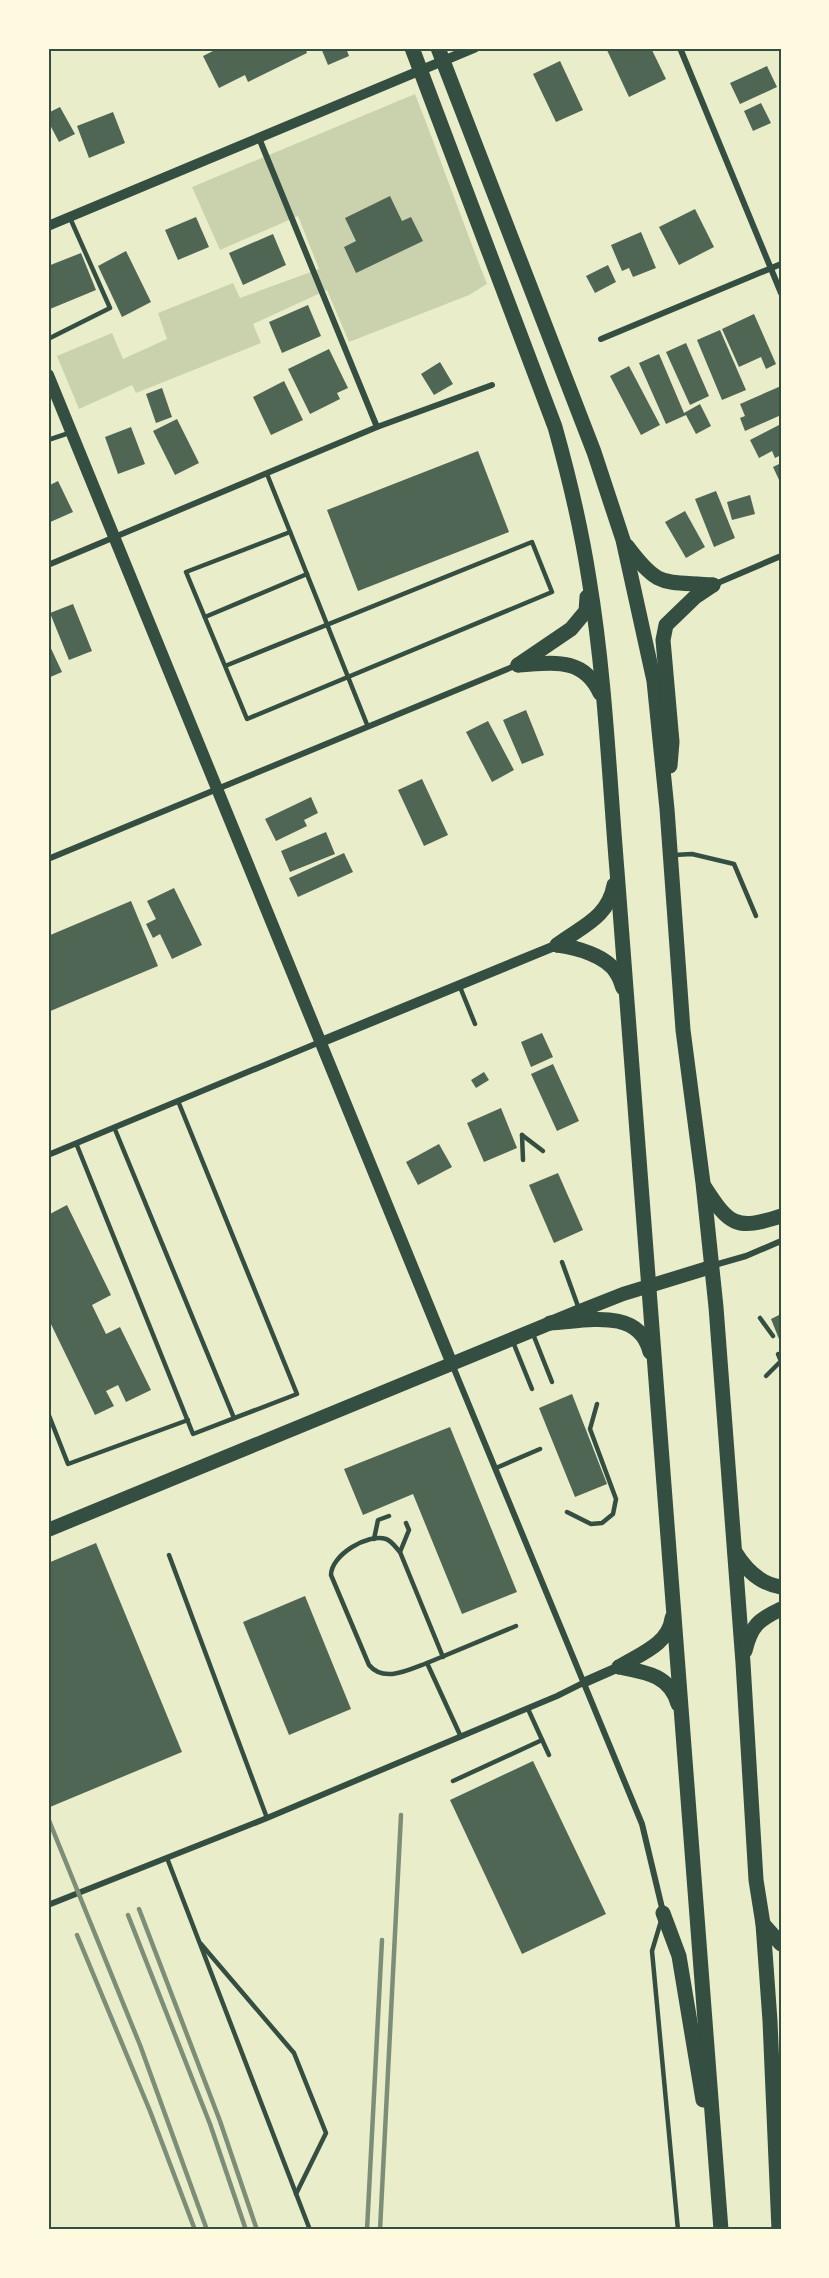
<svg xmlns="http://www.w3.org/2000/svg" width="829" height="2278" font-family="'Titillium Web',sans-serif">
<style>
.green{fill:#cad2ad}
.building{fill:#4f6655}
.lines{fill:none;stroke-linecap:round;stroke-linejoin:round}
.service{stroke:#344e41;stroke-width:4.5}
.minor{stroke:#344e41;stroke-width:6}
.tertiary{stroke:#344e41;stroke-width:10}
.secondary{stroke:#344e41;stroke-width:12}
.primary{stroke:#344e41;stroke-width:14}
.trunk{stroke:#344e41;stroke-width:15}
.rail{stroke:#7c8e77;stroke-width:4.5}
.neatline{fill:none;stroke:#344e41;stroke-width:2}
</style>
<rect width="100%" height="100%" fill="#e9edc9"/>
<path class="green" d="M 415,94 C 440,157 462,221 487,284 L 469,295 L 349,342 L 327,290 L 253,324 L 261,343 L 136,393 L 132,385 L 79,409 L 57,356 L 112,333 L 123,359 L 167,339 L 158,313 L 233,283 L 240,298 L 319,269 L 298,216 L 220,250 L 192,187 Z"/>
<g class="building">
<polygon points="219,48 305,48 307,53 248,82 245,75 219,88 203,56"/>
<polygon points="321,48 346,48 349,56 328,65"/>
<polygon points="606,48 651,48 666,79 629,97"/>
<polygon points="560,61 583,110 556,122 533,74"/>
<polygon points="767,66 777,87 740,104 730,83"/>
<polygon points="761,103 771,123 753,131 744,111"/>
<polygon points="60,107 75,134 59,142 48,121 48,113"/>
<polygon points="113,112 125,143 89,158 77,126"/>
<polygon points="390,196 402,221 411,217 423,241 356,273 344,247 356,241 345,218"/>
<polygon points="695,209 714,247 679,265 659,227"/>
<polygon points="196,217 209,247 178,260 165,230"/>
<polygon points="641,232 656,268 633,277 629,268 622,271 611,245"/>
<polygon points="273,234 286,265 243,285 229,253"/>
<polygon points="126,251 151,302 122,317 98,266"/>
<polygon points="81,253 96,290 50,309 48,266"/>
<polygon points="608,265 616,282 595,293 586,276"/>
<polygon points="308,305 321,336 282,353 269,322"/>
<polygon points="754,314 776,364 766,369 761,357 739,367 722,329"/>
<polygon points="720,330 746,390 722,400 697,340"/>
<polygon points="686,343 709,396 690,405 666,352"/>
<polygon points="329,349 348,388 337,393 340,399 310,414 288,369"/>
<polygon points="659,354 684,413 700,404 711,426 696,434 686,415 666,424 639,363"/>
<polygon points="440,362 453,384 434,395 421,374"/>
<polygon points="629,366 660,425 641,435 610,376"/>
<polygon points="284,381 303,420 271,435 253,397"/>
<polygon points="781,386 781,415 745,431 740,418 745,416 740,404"/>
<polygon points="162,388 172,417 156,423 146,394"/>
<polygon points="177,419 199,463 175,475 153,431"/>
<polygon points="781,424 781,455 775,458 772,451 759,458 750,440"/>
<polygon points="131,427 145,464 118,474 105,437"/>
<polygon points="478,451 509,532 358,591 327,510"/>
<polygon points="781,463 781,484 773,467"/>
<polygon points="58,481 73,512 48,523 48,486"/>
<polygon points="716,491 735,538 714,547 695,499"/>
<polygon points="750,495 755,514 732,520 727,502"/>
<polygon points="685,511 705,547 686,558 665,522"/>
<polygon points="73,604 92,651 69,660 50,613"/>
<polygon points="48,642 62,672 48,678"/>
<polygon points="526,710 544,755 522,764 503,720"/>
<polygon points="488,721 514,770 492,782 466,732"/>
<polygon points="422,779 448,835 424,846 398,790"/>
<polygon points="311,797 318,813 304,820 307,826 276,841 265,819"/>
<polygon points="326,832 335,854 290,872 281,851"/>
<polygon points="344,853 353,872 298,897 289,878"/>
<polygon points="174,888 202,945 172,959 160,934 153,938 146,924 156,919 147,901"/>
<polygon points="131,901 158,966 48,1012 48,936"/>
<polygon points="542,1033 553,1057 531,1067 521,1042"/>
<polygon points="553,1064 579,1121 557,1131 531,1074"/>
<polygon points="484,1072 489,1080 476,1088 471,1080"/>
<polygon points="501,1108 517,1148 484,1162 467,1123"/>
<polygon points="439,1144 452,1167 418,1185 406,1162"/>
<polygon points="558,1173 583,1230 554,1243 529,1185"/>
<polygon points="67,1205 111,1295 92,1305 106,1334 120,1327 151,1390 126,1402 118,1385 106,1391 114,1406 95,1415 48,1318 48,1215"/>
<polygon points="781,1314 781,1344 771,1319"/>
<polygon points="572,1394 607,1484 575,1497 539,1408"/>
<polygon points="450,1427 517,1592 462,1614 413,1494 363,1515 344,1469"/>
<polygon points="96,1543 182,1752 50,1807 48,1563"/>
<polygon points="305,1596 351,1709 289,1735 243,1622"/>
<polygon points="533,1761 606,1914 522,1954 450,1800"/>
</g>
<g class="lines">
<g class="service">
<polyline points="48,339 110,308 70,218"/>
<polyline points="48,440 69,433"/>
<polyline points="267,474 368,727"/>
<polyline points="205,617 307,574"/>
<polyline points="225,666 532,542 552,592 247,719 186,572 290,532"/>
<polyline points="674,855 692,854 734,864 756,916"/>
<polyline points="460,987 475,1024"/>
<polyline points="114,1127 234,1418"/>
<polyline points="522,1135 543,1151"/>
<polyline points="522,1135 523,1160"/>
<polyline points="76,1143 193,1434 297,1394 178,1101"/>
<polyline points="562,1262 579,1309"/>
<polyline points="760,1318 773,1336"/>
<polyline points="533,1334 552,1382"/>
<polyline points="513,1342 532,1389"/>
<polyline points="766,1376 781,1361 778,1354"/>
<polyline points="48,1413 68,1464 188,1420"/>
<polyline points="496,1468 540,1449"/>
<polyline points="567,1512 591,1524 602,1523 613,1514 616,1499 590,1429 597,1404"/>
<polyline points="374,1539 378,1520 389,1516"/>
<polyline points="400,1552 409,1530 406,1523"/>
<polyline points="169,1555 267,1818"/>
<path d="M 427,1663 C 408,1670 384,1683 369,1665 L 331,1575 C 331,1555 368,1533 386,1539 C 392,1541 396,1548 400,1552 L 443,1657"/>
<polyline points="528,1709 549,1755"/>
<polyline points="461,1737 427,1663 516,1626"/>
<polyline points="453,1781 542,1740"/>
<polyline points="167,1858 310,2230"/>
<polyline points="661,1921 652,1951 678,2230"/>
<polyline points="201,1944 294,2053 326,2133 296,2194"/>
</g>
<g class="minor">
<polyline points="680,48 781,293"/>
<polyline points="259,138 377,427"/>
<polyline points="601,339 781,264"/>
<polyline points="48,565 377,427 492,385"/>
<polyline points="713,585 781,556"/>
<polyline points="48,859 517,665"/>
<polyline points="48,1155 320,1042"/>
<polyline points="711,1266 746,1256 781,1241"/>
<polyline points="452,1364 642,1824 663,1912"/>
<polyline points="48,1905 267,1818 557,1696 585,1682"/>
</g>
<g class="tertiary">
<polyline points="48,226 474,48"/>
<polyline points="321,1042 557,945"/>
<polyline points="585,1682 619,1667"/>
</g>
<polyline class="secondary" points="48,375 452,1364"/>
<polyline class="primary" points="48,1530 580,1311 623,1294 711,1267"/>
<g class="trunk">
<path d="M 412,48 L 555,427 C 569,477 581,527 589,579 C 605,675 609,774 617,871 L 721,2230"/>
<polyline points="438,48 594,452 623,540 654,681 667,809 683,1030 703,1183 716,1307 743,1663 756,1880 763,1924 770,2021 779,2230"/>
<path d="M 627,546 C 659,589 663,581 713,585"/>
<polyline points="518,665 571,629 586,611 587,597"/>
<path d="M 518,665 C 552,663 583,656 600,693"/>
<polyline points="670,766 672,742 663,640 666,625 695,597 713,585"/>
<path d="M 557,945 C 582,926 608,918 614,885"/>
<path d="M 557,945 C 575,947 608,956 617,974 C 620,978 621,983 623,988"/>
<path d="M 704,1186 C 729,1225 736,1231 781,1216"/>
<path d="M 550,1323 C 586,1321 639,1307 650,1352"/>
<path d="M 735,1552 C 746,1570 760,1584 781,1587"/>
<path d="M 745,1651 C 751,1626 758,1620 781,1609"/>
<path d="M 619,1667 C 640,1654 669,1644 672,1618"/>
<path d="M 619,1667 C 645,1672 670,1675 678,1704"/>
<polyline points="663,1913 679,1956 703,2100"/>
<polyline points="763,1924 781,1944"/>
</g>
<g class="rail">
<polyline points="48,1818 140,2045 207,2230"/>
<polyline points="139,1909 220,2121 257,2230"/>
<polyline points="128,1915 210,2124 246,2230"/>
<polyline points="77,1935 150,2111 195,2230"/>
<polyline points="48,2227 49,2230"/>
<polyline points="367,2230 382,1940"/>
<polyline points="380,2230 401,1815"/>
</g>
</g>
<rect width="829" height="2278" fill="none" stroke="#fefae0" stroke-width="99"/>
<rect x="50" y="50" width="730" height="2178" class="neatline"/>
</svg>
